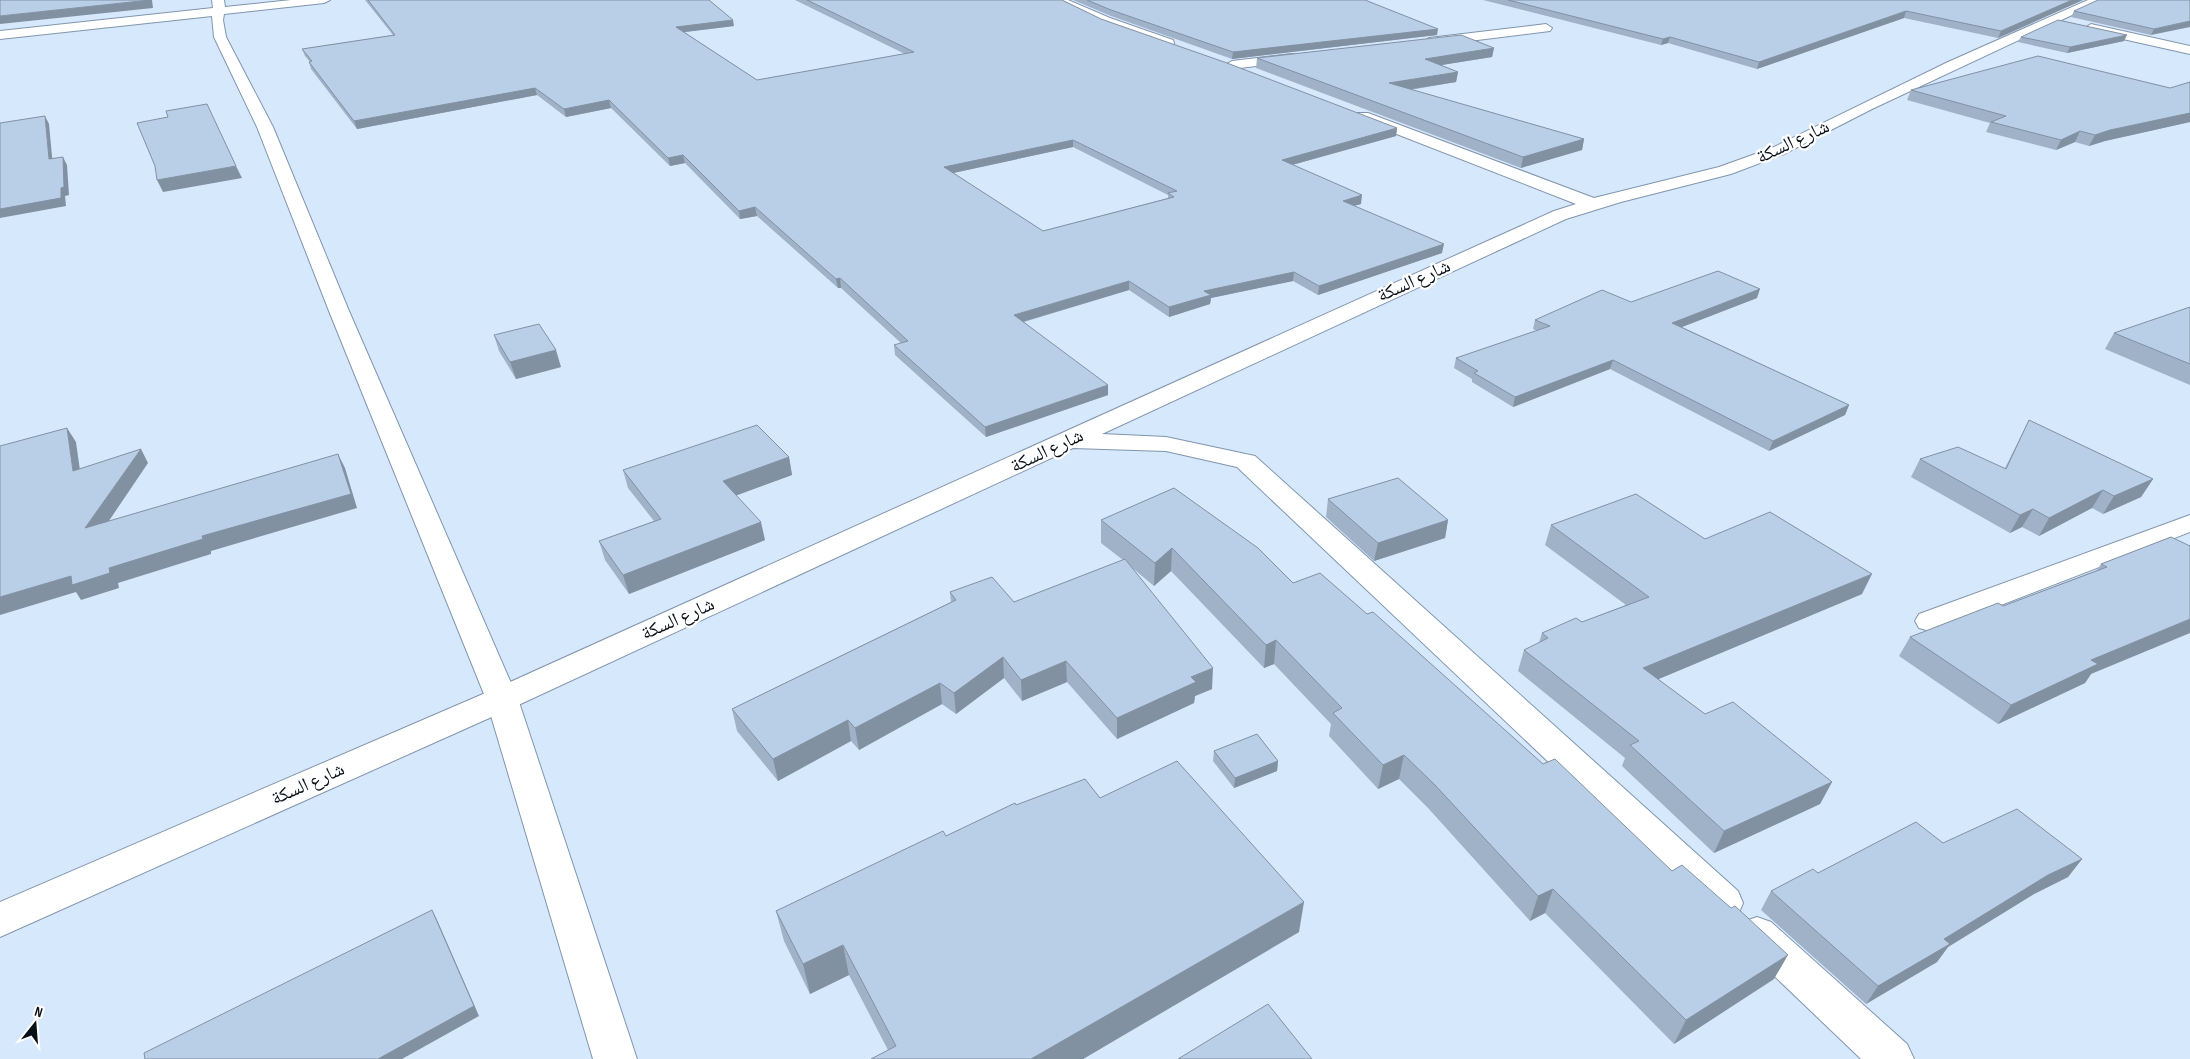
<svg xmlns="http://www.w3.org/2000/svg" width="2190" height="1059" font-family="'Sofia Sans Condensed','Noto Naskh Arabic',sans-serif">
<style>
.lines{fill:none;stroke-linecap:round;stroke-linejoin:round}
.minor-casing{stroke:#8095ad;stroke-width:2}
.major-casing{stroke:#8095ad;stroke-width:2}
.minor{fill:#fff;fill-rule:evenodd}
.major{fill:#fff;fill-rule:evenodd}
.wall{fill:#9fb2c8;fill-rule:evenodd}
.shaded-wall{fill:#8291a2}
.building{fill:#b9cfe8;stroke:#8291a2;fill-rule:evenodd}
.labels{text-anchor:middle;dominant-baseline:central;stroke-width:4.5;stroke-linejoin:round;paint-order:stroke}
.street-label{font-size:19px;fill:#070f17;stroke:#fff}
</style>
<rect width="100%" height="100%" fill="#d6e8fc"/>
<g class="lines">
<g class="minor-casing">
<g id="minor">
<polygon points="1052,0 1068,0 1110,18 1173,40 1174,43 1173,46 1163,46 1102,24"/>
<polygon points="2088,0 2104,0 1872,109 1784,154 1731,174 1621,202 1566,219 1102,434 1166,437 1255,456 1738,891 1743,903 1738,915 1724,919 1710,915 1237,467 1166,451 1073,448 514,707 0,937 0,902 490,691 1554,211 1576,204 1358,119 1355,116 1358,113 1368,113 1594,198 1719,167 1772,148 1948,62"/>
<polygon points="1546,24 1552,28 1550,31 1429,46 1423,42 1429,38"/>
<polygon points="2091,24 2190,46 2190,54 2087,31 2085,28"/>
<polygon points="1292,54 1297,55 1299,58 1297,61 1232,69 1225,65 1232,61"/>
<polygon points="2190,515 2190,532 1941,628 1930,631 1919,628 1915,621 1919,614"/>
<polygon points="1757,917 1771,922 1907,1044 1914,1059 1861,1059 1743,946 1737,934 1743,922"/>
</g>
</g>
<g class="major-casing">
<polygon id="major" points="212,0 224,0 225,7 291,0 330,0 324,3 224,14 223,20 226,37 273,127 349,311 518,699 637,1059 593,1059 486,699 329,311 257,127 214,37 212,16 0,39 0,31 213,8"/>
</g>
<use href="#minor" class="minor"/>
<use href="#major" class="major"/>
</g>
<g class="wall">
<path d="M 365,0 L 709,0 L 734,26 L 684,32 L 757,80 L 905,54 L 795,0 L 1062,0 L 1101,19 L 1397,128 L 1396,136 L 1292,165 L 1361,204 L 1354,206 L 1442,253 L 1318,295 L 1293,281 L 1211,298 L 1210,304 L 1169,317 L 1129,290 L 1024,322 L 1108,395 L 986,437 L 895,355 L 894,345 L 901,343 L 841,288 L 838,288 L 757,216 L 740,219 L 685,163 L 670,166 L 611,108 L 566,117 L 537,95 L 357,129 L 311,69 L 309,62 L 310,62 L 305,56 L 302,49 L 393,35 ZM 1073,147 L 1168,195 L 1168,198 L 1043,231 L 953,173 Z"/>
<polygon points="1073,0 1365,0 1437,35 1232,59 1111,16"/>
<polygon points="1483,0 2083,0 1998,38 1904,18 1757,69 1668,43 1661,45"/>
<polygon points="2190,0 2151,35 2071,17 2074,11"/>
<polygon points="2021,37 2124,41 2067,53 2018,42"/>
<polygon points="1494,48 1492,57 1441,65 1458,72 1456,82 1410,90 1584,139 1582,150 1521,168 1256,68 1257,58"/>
<polygon points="2190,82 2190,122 2105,141 2089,146 2075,142 2056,150 1986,132 1990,123 1907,100 1911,90 2170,88"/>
<polygon points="1757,298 1682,327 1849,405 1845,415 1769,451 1610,369 1513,407 1472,382 1472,379 1454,368 1456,358 1537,331 1533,329 1535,320 1631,302"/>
<polygon points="2190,307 2190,385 2105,349 2114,333"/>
<polygon points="494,335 561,367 516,379 499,351"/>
<polygon points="2029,420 2153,479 2141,497 2103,514 2092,508 2039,536 2022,527 2010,533 1911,477 1920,459 2005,468"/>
<polygon points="789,457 792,475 736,495 765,540 629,594 605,560 599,541 654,521 628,488 623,470"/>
<polygon points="1328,499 1448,520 1445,538 1374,561 1326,517"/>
<polygon points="1101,520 1293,583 1774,979 1674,1044 1545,913 1530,921 1428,808 1399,779 1378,789 1329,736 1331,724 1274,664 1264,668 1171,571 1154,586 1130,566 1212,689 1195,696 1194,703 1117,739 1067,682 1022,701 1004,678 956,714 942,704 859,750 851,741 778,781 737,731 732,709 951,602 950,592 1014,602 1123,560 1101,543"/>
<polygon points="1551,525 1705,539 1862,594 1658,679 1705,714 1832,782 1820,804 1714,853 1622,766 1625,758 1518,671 1524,650 1539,643 1542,633 1582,622 1626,605 1545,545"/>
<polygon points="2171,537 2091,674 2085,683 1998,724 1899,656 1910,637 2003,606 2097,570 2101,564"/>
<polygon points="1214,751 1278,761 1277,771 1234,788 1213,761"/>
<polygon points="1100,798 1299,932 1083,1059 871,1059 888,1050 849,975 810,994 784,941 776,911 1016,805"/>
<polygon points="1943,843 2082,859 2068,877 2034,894 1948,947 1937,962 1866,1004 1761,910 1771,891 1818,873"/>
</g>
<g class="shaded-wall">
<polygon points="150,0 152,0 153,8 0,24 0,16"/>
<polygon points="2072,0 2083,0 1998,38 2001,31"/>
<polygon points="1906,11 1904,18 1757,69 1759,62"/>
<polygon points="733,20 734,26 677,33 676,27"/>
<polygon points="2190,21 2190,27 2151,35 2154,29"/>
<polygon points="1438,29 1437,35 1232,59 1233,52"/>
<polygon points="2127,35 2124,41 2067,53 2070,47"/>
<polygon points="1670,37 1668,43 1661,45 1663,39"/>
<polygon points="1494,48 1492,57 1423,68 1425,59"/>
<polygon points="1458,72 1456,82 1387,93 1389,83"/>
<polygon points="535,88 537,95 357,129 354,121"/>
<polygon points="609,100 611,108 566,117 564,109"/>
<polygon points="2190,113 2190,122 2105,141 2089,146 2095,135 2110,130"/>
<polygon points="45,116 49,124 53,167 49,159"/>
<polygon points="1397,128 1396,136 1281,168 1282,160"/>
<polygon points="2080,131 2075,142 2056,150 2061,140"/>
<polygon points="1584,139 1582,150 1521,168 1523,157"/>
<polygon points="1073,140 1073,147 944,175 944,167"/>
<polygon points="683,155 685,163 670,166 668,158"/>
<polygon points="63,157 67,165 69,195 65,196 66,206 0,218 0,209"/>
<polygon points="236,166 242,178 163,192 157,180"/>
<polygon points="1362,195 1361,204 1342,209 1343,201"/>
<polygon points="755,207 757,216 740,219 739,211"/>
<polygon points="1444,244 1442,253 1318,295 1319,286"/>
<polygon points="1294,272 1293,281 1211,298 1210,304 1169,317 1169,307 1204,291"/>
<polygon points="840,278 841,288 838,288 836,279"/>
<polygon points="1129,281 1129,290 1015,324 1014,315"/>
<polygon points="1760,289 1757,298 1669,332 1672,323"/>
<polygon points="556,350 561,367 516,379 510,362"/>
<polygon points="1613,360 1610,369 1513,407 1515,397"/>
<polygon points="1108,385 1108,395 986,437 985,427"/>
<polygon points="1849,405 1845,415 1769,451 1773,441"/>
<polygon points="67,428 76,442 82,485 73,471"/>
<polygon points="141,449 148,463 94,543 85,528"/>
<polygon points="338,454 345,468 357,508 211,551 211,554 118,583 119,588 81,600 76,592 0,615 0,597 71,576 109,568 202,536"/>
<polygon points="789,457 792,475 727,499 723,481"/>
<polygon points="2153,479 2141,497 2103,514 2114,496"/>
<polygon points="2103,490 2092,508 2039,536 2049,518"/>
<polygon points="2033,509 2022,527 2010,533 2020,515"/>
<polygon points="1448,520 1445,538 1374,561 1378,543"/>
<polygon points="761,522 765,540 629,594 623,575"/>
<polygon points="1172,548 1171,571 1154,586 1155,563"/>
<polygon points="1872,574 1862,594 1635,689 1643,668"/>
<polygon points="2190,619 2190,633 2091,674 2085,683 1998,724 2011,705 2091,660"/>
<polygon points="1276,640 1274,664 1264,668 1266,645"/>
<polygon points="1003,657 1004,678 956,714 954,693"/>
<polygon points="1066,661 1067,682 1022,701 1021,680"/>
<polygon points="1213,668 1212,689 1195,696 1194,703 1117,739 1117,718 1191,677"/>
<polygon points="940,683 942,704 859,750 855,728"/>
<polygon points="848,720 851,741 778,781 773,759"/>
<polygon points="1404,755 1399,779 1378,789 1383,765"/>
<polygon points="1278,761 1277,771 1234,788 1235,778"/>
<polygon points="1832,782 1820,804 1714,853 1724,831"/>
<polygon points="2082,859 2068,877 2034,894 1948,947 1937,962 1866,1004 1878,986 1944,939 2048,875"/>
<polygon points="1553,889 1545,913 1530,921 1538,896"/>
<polygon points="1304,902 1299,932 1083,1059 1031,1059"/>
<polygon points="432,910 437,920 479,1016 402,1059 378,1059"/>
<polygon points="843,945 849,975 810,994 803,964"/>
<polygon points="1788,955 1774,979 1674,1044 1686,1020"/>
</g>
<g class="building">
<polygon points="0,0 150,0 0,16"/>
<path d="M 368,0 L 709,0 L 733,20 L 676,27 L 757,80 L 914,52 L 807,0 L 1062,0 L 1101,19 L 1227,63 L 1397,128 L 1282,160 L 1362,195 L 1343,201 L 1444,244 L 1319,286 L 1294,272 L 1204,291 L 1211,295 L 1169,307 L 1129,281 L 1014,315 L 1108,385 L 985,427 L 894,345 L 908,341 L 840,278 L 836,279 L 755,207 L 739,211 L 683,155 L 668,158 L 609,100 L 564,109 L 535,88 L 354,121 L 309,62 L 312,61 L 302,49 L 395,35 ZM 1073,140 L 1177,191 L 1168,193 L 1174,197 L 1043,231 L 944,167 Z"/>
<polygon points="1087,0 1365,0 1438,29 1233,52 1111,10"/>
<polygon points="1508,0 2072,0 2001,31 1906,11 1759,62 1670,37 1663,39"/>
<polygon points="2098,0 2190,0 2190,21 2154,29 2074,11"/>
<polygon points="2058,20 2127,35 2070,47 2021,37"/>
<polygon points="1461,35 1494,48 1425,59 1458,72 1389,83 1584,139 1523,157 1257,58"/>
<polygon points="2038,56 2170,88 2190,82 2190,113 2110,130 2095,135 2080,131 2061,140 1991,122 2006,116 1911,90"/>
<polygon points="207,104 236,166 157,180 155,166 137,123 168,117 166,111"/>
<polygon points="45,116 49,159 63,157 64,187 61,188 61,198 0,209 0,123"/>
<polygon points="1718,271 1760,289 1672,323 1849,405 1773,441 1613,360 1515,397 1474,373 1478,371 1456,358 1550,326 1535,320 1602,290 1631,302"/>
<polygon points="2190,307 2190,364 2114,333"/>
<polygon points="539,324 556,350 510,362 494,335"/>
<polygon points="2029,420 2153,479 2114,496 2103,490 2049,518 2033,509 2020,515 1920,459 1958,447 2006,469"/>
<polygon points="757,425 789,457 723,481 761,522 623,575 599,541 661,519 623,470"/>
<polygon points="67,428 73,471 141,449 85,528 338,454 351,494 202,536 203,539 109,568 110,573 72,585 71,576 0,597 0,446"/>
<polygon points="1398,478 1448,520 1378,543 1328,499"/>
<polygon points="1174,488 1258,548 1293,583 1320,573 1367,614 1373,612 1543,764 1555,759 1672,871 1682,865 1731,908 1735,906 1788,955 1686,1020 1553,889 1538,896 1434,784 1404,755 1383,765 1333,713 1342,708 1276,640 1266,645 1172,548 1155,563 1101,520"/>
<polygon points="1636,494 1705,539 1770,512 1872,574 1643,668 1705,714 1733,702 1832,782 1724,831 1630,745 1639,741 1524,650 1548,638 1542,633 1576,618 1582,622 1649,597 1551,525"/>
<polygon points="2171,537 2190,546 2190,619 2091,660 2098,664 2011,705 1910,637 1998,603 2003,606 2107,567 2101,564"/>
<polygon points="1125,559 1213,668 1191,677 1196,682 1117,718 1066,661 1021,680 1003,657 954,693 940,683 855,728 848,720 773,759 732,709 956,600 950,592 992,577 1014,602"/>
<polygon points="1257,734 1278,761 1235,778 1214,751"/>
<polygon points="1177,761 1304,902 1031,1059 871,1059 896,1046 843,945 803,964 776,911 943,831 946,836 1015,803 1016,805 1085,779 1100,798"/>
<polygon points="2017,809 2082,859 2048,875 1944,939 1950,944 1878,986 1771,891 1813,869 1818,873 1916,822 1943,843"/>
<polygon points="432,910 474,1006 378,1059 145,1059 144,1053"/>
<polygon points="1268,1004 1312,1059 1178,1059"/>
</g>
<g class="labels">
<g class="street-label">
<text transform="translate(1793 142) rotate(-25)">شارع السكة</text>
<text transform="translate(1414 281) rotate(-24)">شارع السكة</text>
<text transform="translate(1047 451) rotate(-25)">شارع السكة</text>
<text transform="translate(678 619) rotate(-24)">شارع السكة</text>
<text transform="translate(308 784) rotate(-24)">شارع السكة</text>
</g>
</g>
<g transform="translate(35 1024) rotate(17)" stroke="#ffffff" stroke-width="4" paint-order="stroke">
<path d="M0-4L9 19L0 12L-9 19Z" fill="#070f17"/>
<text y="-8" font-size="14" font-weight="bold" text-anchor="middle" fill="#070f17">N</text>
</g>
</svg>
